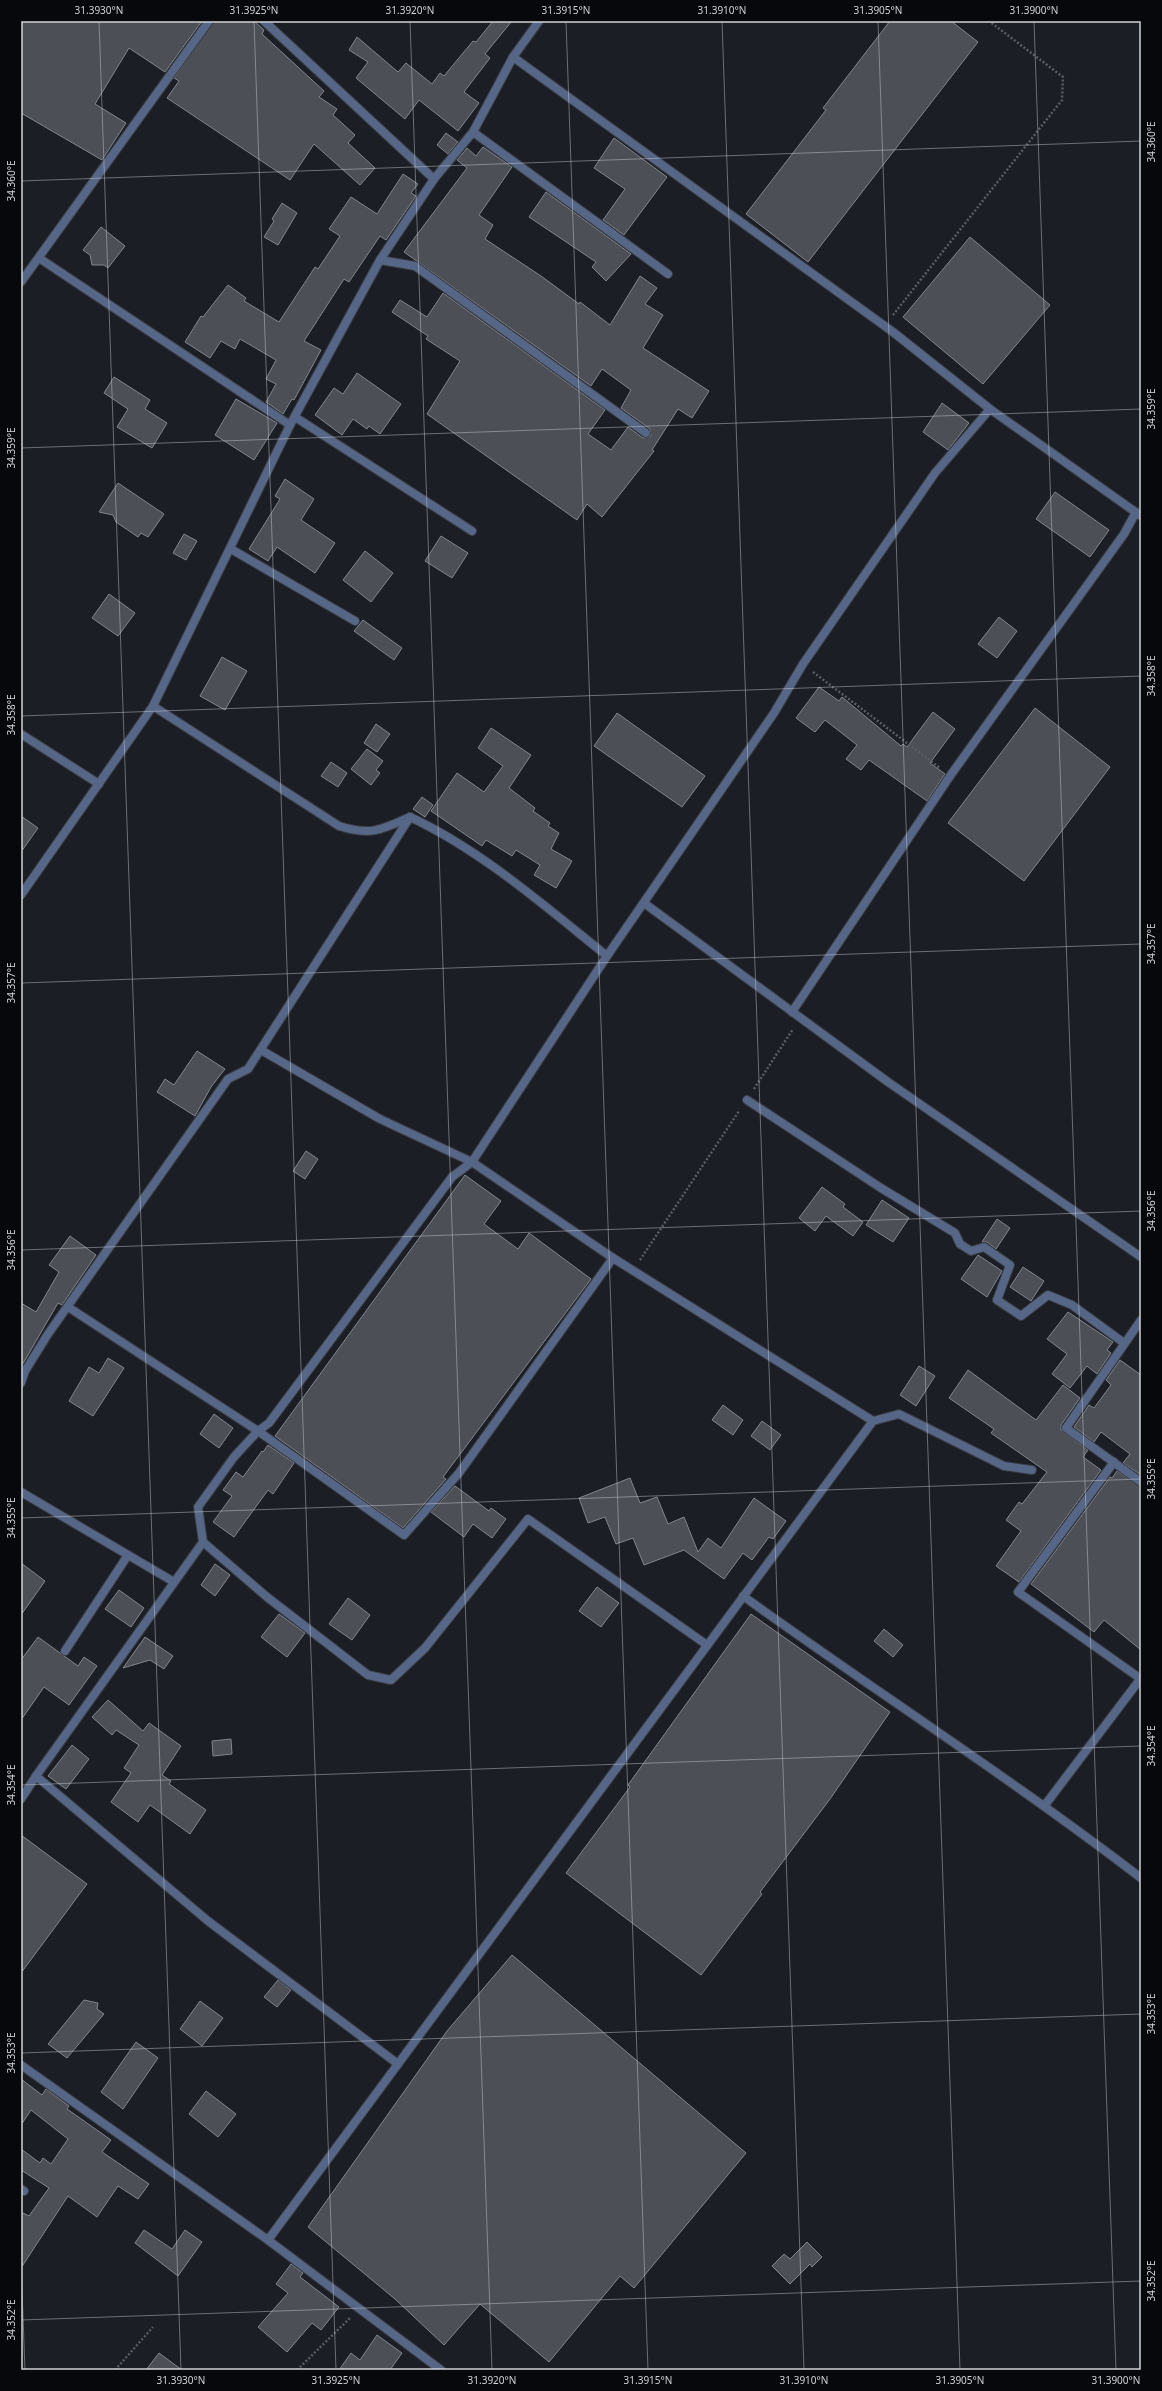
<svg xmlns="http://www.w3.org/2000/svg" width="1162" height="2391" font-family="'Noto Sans',sans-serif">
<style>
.building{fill:#4c4f56;stroke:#82868e}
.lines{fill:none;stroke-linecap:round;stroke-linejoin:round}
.service-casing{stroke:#383b40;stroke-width:10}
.minor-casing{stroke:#383b40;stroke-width:10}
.path{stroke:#5a5d62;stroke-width:2.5;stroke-dasharray:2 2;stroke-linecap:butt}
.service{stroke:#566687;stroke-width:8}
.minor{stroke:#566687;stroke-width:8}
.ticks{fill:none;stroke:#cfd2d6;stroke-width:1;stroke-opacity:0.45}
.neatline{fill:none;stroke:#cfd2d6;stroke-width:1.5}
.ticks-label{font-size:10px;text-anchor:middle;fill:#cfd2d6}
</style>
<rect width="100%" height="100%" fill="#1b1e24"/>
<g class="building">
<polygon points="21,21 202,21 165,72 129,48 95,104 126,123 102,160 21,113"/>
<polygon points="214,21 254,21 264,30 262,34 324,91 319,97 337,109 333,115 355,135 348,143 375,168 360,185 314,144 290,180 167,98 179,81 174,78"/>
<polygon points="493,21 512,21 485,54 490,58 464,92 479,103 458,131 419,100 405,119 356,78 368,62 349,50 357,37 398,72 406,63 432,84 440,73 444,76 473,41 476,42"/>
<polygon points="890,21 951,21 978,42 808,262 746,214 826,110 823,108"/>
<polygon points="446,133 458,142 448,154 437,145"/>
<polygon points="614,138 667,177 624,235 603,220 625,189 594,168"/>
<polygon points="483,147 512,167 479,215 493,225 485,239 541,276 579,304 580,302 610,325 640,276 657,288 645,304 663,315 643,348 709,391 692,418 678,409 652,450 654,451 602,517 587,504 577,520 427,414 460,361 426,339 428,336 392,312 400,300 427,317 443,293 605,410 588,434 611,450 628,427 643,438 651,436 650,429 621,408 631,390 602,369 591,386 404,252 467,168 457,160 467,148 476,156"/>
<polygon points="403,174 418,184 411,193 416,196 386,240 380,236 349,282 344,279 304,341 321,350 294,400 292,399 283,414 266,402 276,384 266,379 276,360 240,339 235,349 221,341 210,358 185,342 201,316 203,317 228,285 246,298 244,301 279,322 315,267 318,269 340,236 329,229 351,197 377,214"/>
<polygon points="546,192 631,254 606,281 592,267 596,262 529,217"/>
<polygon points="282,203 297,213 278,245 264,237 274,221 272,219"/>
<polygon points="101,227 125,246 108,268 104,265 92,265 90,255 83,250"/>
<polygon points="970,237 1050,305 983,384 903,317"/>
<polygon points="357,373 401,404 380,434 369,426 367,429 353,419 342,435 315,415 334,388 343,394"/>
<polygon points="114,377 150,400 145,409 167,423 152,448 117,427 128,409 104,393"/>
<polygon points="236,399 277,423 254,460 215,435"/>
<polygon points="942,403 969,423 948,450 923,432"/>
<polygon points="285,479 314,499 301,520 335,543 315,573 277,547 268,561 249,549 280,499 275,496"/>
<polygon points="118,483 164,514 148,537 141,533 138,537 116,522 113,515 99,512"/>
<polygon points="1055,492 1109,530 1090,557 1036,519"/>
<polygon points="184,534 197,541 186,560 173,553"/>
<polygon points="441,536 468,553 452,578 425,561"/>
<polygon points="365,551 393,573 371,602 343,580"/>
<polygon points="109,594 135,613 118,636 92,618"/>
<polygon points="999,617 1017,631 997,658 978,644"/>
<polygon points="363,620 402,648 394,660 354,631"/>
<polygon points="222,657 247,671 225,710 200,696"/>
<polygon points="819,687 839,701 842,697 901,746 903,744 907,747 933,712 955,729 930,763 945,774 927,801 869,760 861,770 846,759 857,745 825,720 815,732 796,718"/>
<polygon points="1035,708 1110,767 1024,881 948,823"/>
<polygon points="617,713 705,776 682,807 594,746"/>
<polygon points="376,724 390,734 377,752 364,743"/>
<polygon points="491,728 531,755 509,788 535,808 533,811 550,823 548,826 559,833 551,849 572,861 556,888 534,875 540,865 516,850 512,856 486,840 482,846 431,811 457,773 484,792 503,766 478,748"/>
<polygon points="367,749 383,761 376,770 380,773 371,785 351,769"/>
<polygon points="331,762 347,773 338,787 321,776"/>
<polygon points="422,797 433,805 425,817 413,809"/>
<polygon points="21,816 38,828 21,852"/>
<polygon points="197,1051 225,1069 211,1087 195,1116 157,1092 165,1079 174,1085"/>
<polygon points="306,1151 318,1159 305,1179 293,1171"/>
<polygon points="465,1175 501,1201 484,1224 518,1249 529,1233 591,1279 443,1477 446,1479 403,1528 275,1436"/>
<polygon points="822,1187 845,1204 843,1207 863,1222 853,1236 826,1216 815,1231 799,1218"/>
<polygon points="882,1200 909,1218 893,1242 866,1225"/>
<polygon points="997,1219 1010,1228 996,1249 987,1242 982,1242"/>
<polygon points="70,1236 96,1255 62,1305 58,1303 21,1367 21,1303 36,1312 59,1272 49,1265"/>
<polygon points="978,1255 1002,1271 987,1297 961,1279"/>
<polygon points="1023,1267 1044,1281 1031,1301 1010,1287"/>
<polygon points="1068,1312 1113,1342 1107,1350 1111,1353 1097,1374 1087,1366 1070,1388 1052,1374 1067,1354 1047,1339"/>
<polygon points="108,1358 124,1368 93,1416 69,1401 89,1367 99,1373"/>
<polygon points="1120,1360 1141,1375 1141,1475 1123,1463 1130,1454 1101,1432 1094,1442 1074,1427 1089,1405 1094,1408 1111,1385 1106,1380"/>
<polygon points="919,1366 935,1376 916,1406 900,1395"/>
<polygon points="968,1370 1036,1420 1063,1385 1080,1398 1061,1425 1061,1430 1088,1450 1083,1457 1101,1470 1019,1582 996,1566 1021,1531 1006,1520 1019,1502 1022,1504 1047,1472 991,1433 994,1429 949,1398"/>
<polygon points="723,1405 743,1420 733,1435 712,1420"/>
<polygon points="214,1414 233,1428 219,1448 200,1434"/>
<polygon points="762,1421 781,1435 770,1450 751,1436"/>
<polygon points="268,1445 294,1463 273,1494 268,1490 234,1537 213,1522 232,1496 223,1490 236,1472 243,1477 262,1451 263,1452"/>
<polygon points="1117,1471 1141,1487 1141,1650 1104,1620 1094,1632 1031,1584 1110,1477 1112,1478"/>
<polygon points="630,1478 640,1503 657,1497 668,1524 684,1517 698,1552 708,1538 721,1548 754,1498 786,1521 773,1539 769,1537 752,1560 743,1553 724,1579 684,1550 644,1565 633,1538 616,1544 605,1517 588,1523 579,1498"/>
<polygon points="455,1486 489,1511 491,1508 506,1519 492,1538 473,1524 464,1537 431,1512"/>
<polygon points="21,1563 45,1581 21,1615"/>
<polygon points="215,1564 230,1575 215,1596 201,1585"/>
<polygon points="597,1587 619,1603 601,1627 579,1611"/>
<polygon points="119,1590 144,1608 131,1627 105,1609"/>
<polygon points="348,1598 370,1615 352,1640 329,1624"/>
<polygon points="279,1614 305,1633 287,1657 261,1637"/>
<polygon points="751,1614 890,1712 830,1799 760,1892 762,1894 701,1975 566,1873 630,1787 628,1785"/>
<polygon points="884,1629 903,1645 893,1657 874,1641"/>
<polygon points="38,1637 78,1666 84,1657 97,1666 69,1705 44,1687 21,1720 21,1660"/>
<polygon points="145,1637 173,1656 164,1669 150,1660 123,1668"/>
<polygon points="108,1700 143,1731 149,1723 181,1746 162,1775 171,1781 169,1784 206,1810 190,1834 150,1805 138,1822 111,1802 131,1773 124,1768 139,1745 116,1730 112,1735 92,1717"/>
<polygon points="231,1739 232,1754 213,1756 212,1741"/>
<polygon points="72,1745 89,1759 66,1789 48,1776"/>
<polygon points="21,1835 87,1884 21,1973"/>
<polygon points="512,1955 746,2153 634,2288 620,2276 549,2362 480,2304 444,2345 395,2299 308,2227 447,2031"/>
<polygon points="278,1980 291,1990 277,2007 264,1997"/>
<polygon points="84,2000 98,2003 97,2009 104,2014 67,2058 48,2044"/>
<polygon points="200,2001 223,2018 202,2046 180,2029"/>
<polygon points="136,2042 158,2058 123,2109 101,2092"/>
<polygon points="21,2079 42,2095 46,2089 69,2106 67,2109 111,2140 102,2152 149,2184 138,2199 118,2186 97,2217 68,2196 21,2268 21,2212 29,2216 49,2188 21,2170 21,2149 40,2163 43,2158 51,2164 68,2139 31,2110 21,2125"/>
<polygon points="206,2091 236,2114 218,2137 189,2114"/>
<polygon points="144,2230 172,2249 185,2230 202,2242 178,2276 135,2243"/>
<polygon points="807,2242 822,2257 812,2267 810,2264 790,2284 772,2266 784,2254 790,2259"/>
<polygon points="291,2264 303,2273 300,2277 339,2307 321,2330 312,2323 287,2352 258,2327 288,2293 276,2284"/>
<polygon points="377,2335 402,2353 390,2370 339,2370 351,2353 360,2360"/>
<polygon points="159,2353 182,2370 146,2370"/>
</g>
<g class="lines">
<g class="service-casing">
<g id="service">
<polyline points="295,417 472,531"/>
<polyline points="231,549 355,621"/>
<polyline points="644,903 888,1082 1141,1257"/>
<polyline points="261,1050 380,1119 472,1162 452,1177 269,1423 258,1431 404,1535 459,1473 613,1258"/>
<polyline points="747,1100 881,1188 955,1233 960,1244 971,1251 984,1247 1010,1265 997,1300 1021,1316 1048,1295 1072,1305 1124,1343"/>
<polyline points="65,1651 128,1555"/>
</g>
</g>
<g class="minor-casing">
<g id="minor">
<polyline points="264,21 434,179"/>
<polyline points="513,57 893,332 990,409 1141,516"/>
<polyline points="473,132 668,274"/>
<polyline points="39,258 290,425"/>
<polyline points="380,260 415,266 646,433"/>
<polyline points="21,282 209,21"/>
<path d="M 153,706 L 339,826 C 370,836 381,830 410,817 C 481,850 546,907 607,956"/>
<polyline points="21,734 99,784"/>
<polyline points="21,895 153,706 290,425 380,260 434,179 473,132 513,57 539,21"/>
<polyline points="792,1012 950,776 1124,534 1136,512"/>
<polyline points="1141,1320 1066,1428 1141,1482"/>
<polyline points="21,1383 25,1371 48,1334 228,1079 248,1069 410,817"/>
<polyline points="873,1421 613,1258 472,1162 607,956 774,713 803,664 935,473 990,409"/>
<polyline points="1114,1462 1018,1592 1141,1679"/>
<polyline points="21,1492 174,1582"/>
<polyline points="203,1542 267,1597 368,1675 391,1680 425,1648 528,1519 707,1645"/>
<path d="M 743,1596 C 875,1691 1012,1779 1141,1878"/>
<polyline points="36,1776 203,1542 198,1507 234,1457 258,1431 68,1307"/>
<polyline points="21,1799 36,1776 208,1921 398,2064"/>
<polyline points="1045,1805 1141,1678"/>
<polyline points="21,2065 268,2240 441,2370"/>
<polyline points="21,2189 24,2191"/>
<polyline points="268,2240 873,1421 899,1414 1004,1466 1032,1470"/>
</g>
</g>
<g class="path">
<polyline points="893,315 1062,100 1063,77 989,21"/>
<polyline points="813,672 940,768"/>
<polyline points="754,1089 793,1029"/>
<polyline points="640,1260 739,1111"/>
<polyline points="115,2370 153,2327"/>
<polyline points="297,2370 350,2318"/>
</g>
<use href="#service" class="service"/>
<use href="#minor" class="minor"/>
</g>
<path class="ticks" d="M 99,21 L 181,2370M 254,21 L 336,2370M 410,21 L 492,2370M 566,21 L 648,2370M 722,21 L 804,2370M 878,21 L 960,2370M 1034,21 L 1116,2370M 21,181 L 1141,141M 21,448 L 1141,409M 21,716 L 1141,676M 21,983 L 1141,944M 21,1250 L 1141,1211M 21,1518 L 1141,1479M 21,1785 L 1141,1746M 21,2053 L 1141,2014M 21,2264 L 25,2370M 21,2320 L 1141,2281"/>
<rect width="1162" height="2391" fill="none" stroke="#07080b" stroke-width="44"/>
<rect x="22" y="22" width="1118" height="2347" class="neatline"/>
<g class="ticks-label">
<text x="99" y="14">31.3930°N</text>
<text x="254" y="14">31.3925°N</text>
<text x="410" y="14">31.3920°N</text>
<text x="566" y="14">31.3915°N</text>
<text x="722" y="14">31.3910°N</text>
<text x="878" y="14">31.3905°N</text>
<text x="1034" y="14">31.3900°N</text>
<text transform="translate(1151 142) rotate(-90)" y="4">34.360°E</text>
<text transform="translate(11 181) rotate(-90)" y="4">34.360°E</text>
<text transform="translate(1151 409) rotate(-90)" y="4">34.359°E</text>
<text transform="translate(11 448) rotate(-90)" y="4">34.359°E</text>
<text transform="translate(1151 676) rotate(-90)" y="4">34.358°E</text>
<text transform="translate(11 715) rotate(-90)" y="4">34.358°E</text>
<text transform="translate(1151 944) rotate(-90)" y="4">34.357°E</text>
<text transform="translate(11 983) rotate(-90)" y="4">34.357°E</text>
<text transform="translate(1151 1211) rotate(-90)" y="4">34.356°E</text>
<text transform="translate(11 1250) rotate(-90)" y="4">34.356°E</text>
<text transform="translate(1151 1479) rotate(-90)" y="4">34.355°E</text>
<text transform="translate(11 1518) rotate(-90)" y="4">34.355°E</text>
<text transform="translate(1151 1746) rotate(-90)" y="4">34.354°E</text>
<text transform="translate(11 1785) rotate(-90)" y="4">34.354°E</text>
<text transform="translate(1151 2014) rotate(-90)" y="4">34.353°E</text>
<text transform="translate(11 2053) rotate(-90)" y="4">34.353°E</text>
<text transform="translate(1151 2281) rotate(-90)" y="4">34.352°E</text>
<text transform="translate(11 2320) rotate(-90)" y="4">34.352°E</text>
<text x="181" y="2384">31.3930°N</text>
<text x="336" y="2384">31.3925°N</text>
<text x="492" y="2384">31.3920°N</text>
<text x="648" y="2384">31.3915°N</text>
<text x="804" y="2384">31.3910°N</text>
<text x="960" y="2384">31.3905°N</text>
<text x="1116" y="2384">31.3900°N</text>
</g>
</svg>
